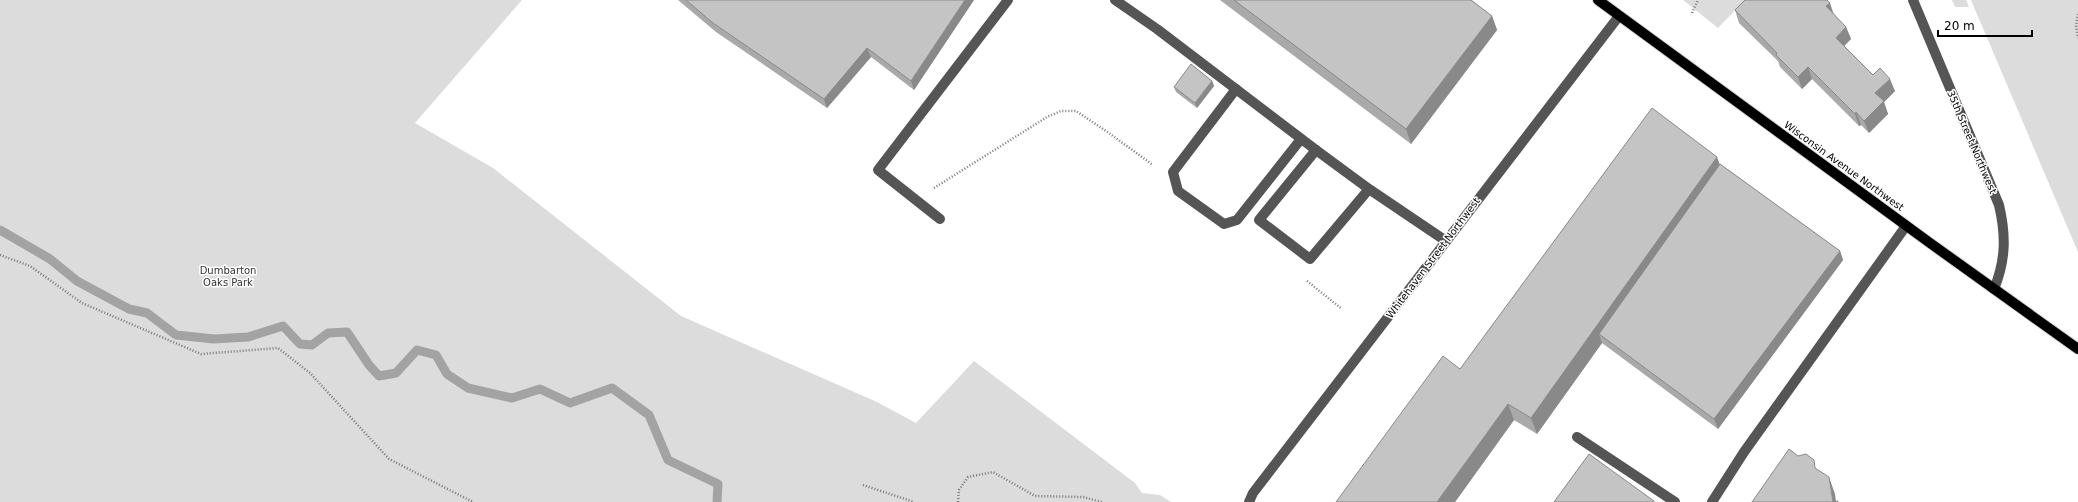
<svg xmlns="http://www.w3.org/2000/svg" width="2078" height="502" font-family="'DejaVu Sans',sans-serif">
<style>
.green{fill:#dcdcdc}
.lines{fill:none;stroke-linecap:round;stroke-linejoin:round}
.stream{stroke:#a3a3a3;stroke-width:9}
.major-casing{stroke:#dbdbdb;stroke-width:12}
.path{stroke:#777;stroke-width:2.5;stroke-dasharray:1 2;stroke-linecap:butt}
.minor{stroke:#555;stroke-width:10}
.major{stroke:#000;stroke-width:10}
.wall{fill:#a9a9a9}
.shaded-wall{fill:#898989}
.building{fill:#c4c4c4;stroke:#898989}
.labels{text-anchor:middle;dominant-baseline:central;stroke-width:3;stroke-linejoin:round;paint-order:stroke}
.street-label{font-size:10px;fill:#000;stroke:#fff}
.park-label{font-size:10px;fill:#333;stroke:#fff}
</style>
<rect width="100%" height="100%" fill="#fff"/>
<g class="green">
<polygon points="0,0 522,0 415,123 493,168 681,316 877,402 916,423 974,361 1135,483 1142,493 1160,495 1171,502 0,502"/>
<polygon points="1683,0 1745,0 1718,28"/>
<polygon points="1952,0 1966,0 1969,7 1955,7"/>
<polygon points="1971,0 2078,0 2078,252"/>
</g>
<g class="lines">
<polyline class="stream" points="0,230 50,259 77,281 129,309 147,313 176,335 214,339 248,337 283,326 300,344 312,345 328,333 347,332 369,365 379,376 396,373 417,350 436,355 447,374 468,388 512,398 540,389 570,403 612,388 649,415 668,460 718,484 717,502"/>
<g class="major-casing">
<polyline id="major" points="1598,0 1930,243 2078,349"/>
</g>
<g class="path">
<polyline points="1692,13 1698,0"/>
<polyline points="2078,14 2076,25 2078,38"/>
<polyline points="934,188 1047,117 1061,111 1076,111 1106,131 1153,165"/>
<polyline points="0,255 30,266 82,303 201,354 278,348 310,373 389,459 473,502"/>
<polyline points="1307,281 1342,309"/>
<polyline points="863,485 914,502"/>
<polyline points="958,502 959,490 968,477 993,472 1035,496 1083,497 1102,502"/>
</g>
<g class="minor">
<polyline points="1115,0 1157,29 1316,150"/>
<path d="M 1913,0 L 1999,205 C 2006,235 2006,260 1994,289"/>
<polyline points="1236,89 1173,172 1178,191 1224,224 1237,220 1301,139"/>
<polyline points="1369,189 1310,259 1259,220 1316,150 1369,189 1446,241"/>
<polyline points="940,219 878,170 1008,0"/>
<polyline points="1577,437 1675,502"/>
<polyline points="1249,502 1253,493 1619,16"/>
<polyline points="1712,502 1744,452 1906,226"/>
</g>
<use href="#major" class="major"/>
</g>
<g class="wall">
<polygon points="678,0 974,0 914,90 871,57 827,108 716,32"/>
<polygon points="1220,0 1471,0 1492,16 1497,30 1411,144"/>
<polygon points="1735,10 1834,15 1846,27 1851,39 1844,46 1873,75 1895,91 1884,102 1888,114 1869,133 1861,125 1859,126 1812,79 1802,89 1780,67 1778,61 1739,23"/>
<polygon points="1212,81 1214,86 1197,108 1176,92 1174,87"/>
<polygon points="1720,164 1840,251 1843,260 1718,429 1602,343 1537,434 1514,420 1455,502 1336,502 1460,369"/>
</g>
<g class="shaded-wall">
<polygon points="965,0 974,0 914,90 911,81"/>
<polygon points="1830,3 1834,15 1826,6"/>
<polygon points="1492,16 1497,30 1411,144 1406,129"/>
<polygon points="1846,27 1851,39 1840,50 1836,38"/>
<polygon points="867,48 871,57 827,108 824,99"/>
<polygon points="1808,67 1812,79 1802,89 1798,77"/>
<polygon points="1890,79 1895,91 1884,102 1888,114 1869,133 1864,121 1875,93"/>
<polygon points="1212,81 1214,86 1197,108 1195,103"/>
<polygon points="1856,112 1861,125 1859,126 1855,114"/>
<polygon points="1717,157 1723,173 1599,334 1602,343 1537,434 1531,418"/>
<polygon points="1840,251 1843,260 1718,429 1714,419"/>
<polygon points="1508,404 1514,420 1455,502 1437,502"/>
<polygon points="1829,477 1835,494 1836,502 1833,502"/>
</g>
<g class="building">
<polygon points="686,0 965,0 911,81 867,48 824,99 713,23"/>
<polygon points="1234,0 1471,0 1492,16 1406,129"/>
<polygon points="1745,0 1827,0 1830,3 1826,6 1846,27 1836,38 1873,75 1880,68 1890,79 1875,93 1884,101 1864,121 1856,112 1855,114 1808,67 1798,77 1776,55 1777,53 1735,10"/>
<polygon points="1191,64 1212,81 1195,103 1174,87"/>
<polygon points="1652,108 1717,157 1531,418 1508,404 1437,502 1336,502 1443,356 1460,369"/>
<polygon points="1720,164 1840,251 1714,419 1599,334"/>
<polygon points="1789,449 1798,456 1806,454 1814,460 1815,468 1829,477 1833,502 1838,501 1838,502 1752,502"/>
<polygon points="1589,454 1654,501 1654,502 1554,502"/>
</g>
<g class="labels">
<g class="street-label">
<text transform="translate(1972 142) rotate(67)">35th Street Northwest</text>
<text transform="translate(1844 166) rotate(36)">Wisconsin Avenue Northwest</text>
<text transform="translate(1433 258) rotate(-53)">Whitehaven Street Northwest</text>
</g>
<g class="park-label">
<text x="228" y="270">Dumbarton<tspan x="228" dy="12">Oaks Park</tspan></text>
</g>
</g>
<path d="M1938 30v6h94v-6" fill="none" stroke="#000000" stroke-width="2"/>
<text x="1944" y="30" font-size="12" fill="#000000" stroke="#ffffff" stroke-width="3" paint-order="stroke">20 m</text>
</svg>
